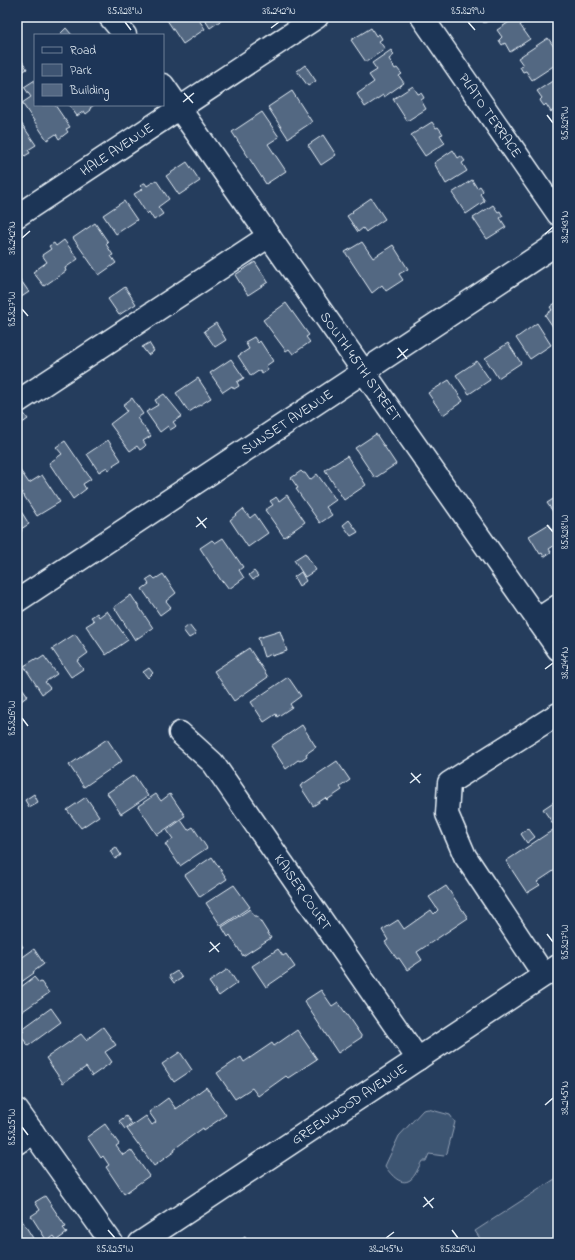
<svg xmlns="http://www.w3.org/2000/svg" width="575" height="1260" font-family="'Indie Flower',sans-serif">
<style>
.green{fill:#3e5472;stroke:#93a2b5}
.building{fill:#536782;stroke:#e8f1f8}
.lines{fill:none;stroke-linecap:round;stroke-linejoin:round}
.minor-casing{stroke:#e8f1f8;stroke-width:25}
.minor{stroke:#1d3557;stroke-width:22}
.ticks{fill:none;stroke:#e8f1f8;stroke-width:1.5}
.labels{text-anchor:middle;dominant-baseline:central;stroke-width:4;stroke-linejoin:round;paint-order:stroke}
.street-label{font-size:14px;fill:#e8f1f8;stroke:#1d3557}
.neatline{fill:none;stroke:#e8f1f8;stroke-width:1.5}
.ticks-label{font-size:10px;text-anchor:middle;fill:#e8f1f8}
</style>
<rect width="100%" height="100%" fill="#253d5d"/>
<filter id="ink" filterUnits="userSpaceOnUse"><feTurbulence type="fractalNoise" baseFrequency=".025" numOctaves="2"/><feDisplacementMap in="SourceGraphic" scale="8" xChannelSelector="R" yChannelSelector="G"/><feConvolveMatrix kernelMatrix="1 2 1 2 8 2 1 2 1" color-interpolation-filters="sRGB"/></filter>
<g filter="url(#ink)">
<g class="green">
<path d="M 428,1109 L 450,1115 L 455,1122 L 447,1153 L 444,1156 L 429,1154 L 426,1161 L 422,1161 C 419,1166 415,1177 410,1180 C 400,1187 389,1172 385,1166 L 399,1136 L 423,1110 Z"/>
<polygon points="558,1177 558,1243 483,1243 475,1231"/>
</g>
<g class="building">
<polygon points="165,17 197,17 205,29 183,44"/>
<polygon points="203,17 226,17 210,28"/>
<polygon points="480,17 496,17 484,23"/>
<polygon points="517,17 530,18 520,25 530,39 510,52 505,43 502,45 500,42 499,40 502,37 497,30"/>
<polygon points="66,28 72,35 59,35"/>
<polygon points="371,28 376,36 379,34 381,37 382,39 379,41 385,49 366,62 351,40"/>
<polygon points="548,38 558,53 558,63 532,80 526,71 523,72 520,67 523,65 518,58"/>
<polygon points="391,50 394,55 389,59 395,69 397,68 401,73 402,74 399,76 404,83 384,97 383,95 365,107 357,94 374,82 369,75 377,70 372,63"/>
<polygon points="17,53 27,69 17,75"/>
<polygon points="305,65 316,81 308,86 297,71"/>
<polygon points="557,78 558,80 558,107 551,112 546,104 544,106 541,102 540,100 542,98 537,91"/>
<polygon points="35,80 35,105 55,105 70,127 66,129 68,132 59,139 56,134 47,140 22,103 31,97 24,87"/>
<polygon points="413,86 418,94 421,93 423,96 424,98 421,100 426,109 407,121 393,99"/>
<polygon points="292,91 312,122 288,138 268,107"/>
<polygon points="69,105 94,105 90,108 91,110 86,114 84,111 77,116"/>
<polygon points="262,112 279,137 268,144 286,171 266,184 232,132"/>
<polygon points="17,117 36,145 28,150 30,153 28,154 25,156 23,154 17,158"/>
<polygon points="432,122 436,128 438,127 441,131 443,134 440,135 445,143 425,156 411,135"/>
<polygon points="323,135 336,155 321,165 308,145"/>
<polygon points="453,150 458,158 461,156 465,161 462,163 467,171 446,184 434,163"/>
<polygon points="187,162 200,181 179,195 166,176"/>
<polygon points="156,180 169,199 158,207 163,214 154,220 149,212 147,214 134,194 143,189 140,186 144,183 145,183 147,186"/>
<polygon points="472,180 477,188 480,186 482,189 483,191 480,194 485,201 466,214 452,193"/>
<polygon points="371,198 385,219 367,231 366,232 363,228 358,232 347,216 353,212 352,211"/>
<polygon points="124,201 137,220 116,234 103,215"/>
<polygon points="493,205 498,212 500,211 501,213 503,216 500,218 506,227 487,239 473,218"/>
<polygon points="95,223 108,242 106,244 113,255 111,256 116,263 99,275 73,238"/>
<polygon points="64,240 78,259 65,268 66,271 44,286 33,272 47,262 42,255 51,249 49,246 54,243 56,246"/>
<polygon points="362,242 373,258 393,245 408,269 399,274 403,280 386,291 382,285 372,293 345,252"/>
<polygon points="255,262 268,282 248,295 235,275"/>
<polygon points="17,275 29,292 17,300"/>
<polygon points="125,287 136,304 119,315 108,299"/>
<polygon points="558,301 558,334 545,315 552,310 550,307"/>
<polygon points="286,303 309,335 306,337 310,342 293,354 289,349 286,351 263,320"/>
<polygon points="216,323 226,340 215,347 204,331"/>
<polygon points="537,323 551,345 530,359 516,338"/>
<polygon points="254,337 258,343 260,341 273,361 266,366 268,370 262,374 260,370 251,376 238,356 249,349 245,342"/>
<polygon points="149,343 154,351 148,355 142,347"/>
<polygon points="508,343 521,363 498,378 485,358"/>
<polygon points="231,359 244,378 237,382 239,386 234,389 232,386 223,392 210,373"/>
<polygon points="477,361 490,380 469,394 456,375"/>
<polygon points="198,378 211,398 189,412 176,393"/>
<polygon points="449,380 463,401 443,415 428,393"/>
<polygon points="164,394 182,416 173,422 176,426 175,427 170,430 168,426 160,432 146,412 158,405 155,400"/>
<polygon points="132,398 143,414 137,418 151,436 143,441 146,445 144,447 140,450 137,446 130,451 110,424 127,411 123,405"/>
<polygon points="21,410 28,419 21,424 17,419 17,413"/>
<polygon points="376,434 396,464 375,478 355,448"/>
<polygon points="108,440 121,460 113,465 114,466 111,469 109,470 107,467 99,472 87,454"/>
<polygon points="65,441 91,479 83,484 86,489 73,499 49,463 62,454 56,447"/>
<polygon points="347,456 366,485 344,500 325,470"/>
<polygon points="17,466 29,483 42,475 60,502 37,516 17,485"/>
<polygon points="301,471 303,473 305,473 310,480 317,474 336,500 326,507 332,515 320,523 296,489 298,488 291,478"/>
<polygon points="287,495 305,522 284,537 265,510 273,505 270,501 275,498 276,497 279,501"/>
<polygon points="558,496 558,519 547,503"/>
<polygon points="17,505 29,524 21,529 22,531 17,535"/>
<polygon points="243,509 250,518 255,514 268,533 248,547 230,520"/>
<polygon points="349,520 358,532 351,536 343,525"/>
<polygon points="549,524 558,539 558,543 549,549 551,552 544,557 542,553 540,554 529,536"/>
<polygon points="223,538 243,567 239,570 244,578 229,589 223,581 222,582 200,548 212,540 215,543"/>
<polygon points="305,553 316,570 305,577 294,560"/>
<polygon points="254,571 258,576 253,580 249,575"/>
<polygon points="301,572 306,581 299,586 294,577"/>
<polygon points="163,574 176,593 166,601 171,607 160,615 142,589 149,584 146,580 152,576 155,579"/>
<polygon points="131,595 153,628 135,640 114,607"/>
<polygon points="107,611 128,640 106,655 86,626 94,621 91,617 93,616 97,613 99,617"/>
<polygon points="189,625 196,634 189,638 183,630"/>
<polygon points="280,631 287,651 272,656 272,654 264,657 258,638"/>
<polygon points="75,634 88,653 77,661 83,669 71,677 52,649"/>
<polygon points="249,648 268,677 234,701 214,671"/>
<polygon points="44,656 57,674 45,682 50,688 42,694 24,666 37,658 38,660"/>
<polygon points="149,668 153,673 148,678 143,672"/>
<polygon points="288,677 301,696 290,704 292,707 277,717 276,714 264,722 251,702"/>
<polygon points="17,681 28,696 17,704"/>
<polygon points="302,725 316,747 306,754 307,756 300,761 298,760 286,769 271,746"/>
<polygon points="107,739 122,761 84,787 69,765"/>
<polygon points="337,761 350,780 340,787 342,790 327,800 325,798 313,806 300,786"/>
<polygon points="134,775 148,796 121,814 107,793"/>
<polygon points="34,794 38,802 29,807 25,800"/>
<polygon points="156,794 161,801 170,794 185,816 157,835 138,806"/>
<polygon points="86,797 99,816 81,828 67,810"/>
<polygon points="558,799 558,868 537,882 540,885 527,893 506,861 556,828 543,809"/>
<polygon points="181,820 188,830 193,827 207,848 180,866 165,844 173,839 167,830"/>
<polygon points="528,828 535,837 527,843 521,834"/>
<polygon points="116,847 121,855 115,859 110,851"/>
<polygon points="212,857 227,879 200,897 185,875"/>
<polygon points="234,885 250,907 221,926 206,903"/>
<polygon points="446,886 468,918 417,952 422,960 407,970 399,958 397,959 385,942 388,940 382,930 398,920 404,929 431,910 434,914 438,910 429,897"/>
<polygon points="250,909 254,916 257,916 271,938 243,956 230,935 228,937 222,927"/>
<polygon points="17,938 23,947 19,950 21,953 17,955"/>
<polygon points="34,949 44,964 33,972 34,973 17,985 17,961"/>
<polygon points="278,949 283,956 286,954 295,967 266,987 252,966"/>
<polygon points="228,969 237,983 219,996 209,982"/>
<polygon points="177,971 182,978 174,983 169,976"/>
<polygon points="34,977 39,983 41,982 49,993 17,1015 17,993 19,991 17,990"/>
<polygon points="321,990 332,1006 338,1002 362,1037 338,1053 304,1001"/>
<polygon points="51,1008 61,1022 28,1046 20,1034 24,1031 22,1029"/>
<polygon points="103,1027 116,1045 105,1052 112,1062 92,1076 86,1067 63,1083 46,1058 81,1034 86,1040"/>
<polygon points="297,1030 317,1059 288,1078 286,1076 258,1096 252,1088 235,1099 217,1073 241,1057 244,1062 272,1043 274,1046"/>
<polygon points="180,1052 192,1070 174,1082 162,1064"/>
<polygon points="206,1087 226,1115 204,1130 203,1128 174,1149 175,1151 154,1166 127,1129 146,1116 152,1125 156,1122 149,1112 168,1098 176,1109"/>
<polygon points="126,1116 132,1124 125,1129 119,1121"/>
<polygon points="105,1124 119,1144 116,1146 123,1155 131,1150 149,1176 124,1194 106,1167 109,1165 103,1156 101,1158 87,1137"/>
<polygon points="45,1196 66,1227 63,1228 67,1233 57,1240 54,1236 47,1241 31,1216 40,1210 35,1202"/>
<polygon points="18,1214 36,1243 17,1243"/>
<polygon points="245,1237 248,1241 253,1238 256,1243 236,1243"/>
</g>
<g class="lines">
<g class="minor-casing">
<g id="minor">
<polyline points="110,17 125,35"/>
<path id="s1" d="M 422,17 L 558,214"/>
<path id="s2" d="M 163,85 L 558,649"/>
<path id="s3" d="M 17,216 L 317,17"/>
<polyline points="17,402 269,236"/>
<path id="s4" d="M 17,601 L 558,243"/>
<polyline points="537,620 558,606"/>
<path id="s5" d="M 180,733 L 213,763 L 418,1059"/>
<polyline points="544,975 465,856 447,814 449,783 558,714"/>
<polyline points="17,1110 112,1243"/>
<polyline points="17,1143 33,1132"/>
<path id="s6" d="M 140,1243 L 558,966"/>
</g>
</g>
<use href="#minor" class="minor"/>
</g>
</g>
<path class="ticks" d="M 125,22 L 131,30M 468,22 L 475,30M 271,28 L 279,22M 184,93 L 193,103M 183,102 L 194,93M 547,115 L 553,123M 545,234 L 553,227M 22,238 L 30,231M 22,309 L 28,316M 398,348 L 407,359M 397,358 L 408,349M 197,517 L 206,528M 547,525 L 553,532M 196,527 L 207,518M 545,669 L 553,663M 22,718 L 28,726M 411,773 L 420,783M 410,783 L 421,774M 547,934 L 553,942M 210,942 L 219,952M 209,952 L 220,943M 545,1105 L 553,1098M 22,1127 L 28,1135M 424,1197 L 433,1208M 423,1207 L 434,1198M 108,1230 L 115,1238M 452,1230 L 458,1238M 386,1238 L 394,1232"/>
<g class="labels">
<g class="street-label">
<text stroke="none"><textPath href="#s1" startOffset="120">PLATO TERRACE</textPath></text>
<text stroke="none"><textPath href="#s3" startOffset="120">HALE AVENUE</textPath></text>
<text stroke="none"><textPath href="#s2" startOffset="344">SOUTH 45TH STREET</textPath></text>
<text stroke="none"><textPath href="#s4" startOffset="324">SUNSET AVENUE</textPath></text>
<text stroke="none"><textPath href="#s5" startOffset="202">KAISER COURT</textPath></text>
<text stroke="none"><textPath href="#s6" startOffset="251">GREENWOOD AVENUE</textPath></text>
</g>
</g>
<rect width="575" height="1260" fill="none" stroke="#1d3557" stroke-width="44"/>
<rect x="34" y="34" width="130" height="72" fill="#1d3557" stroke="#6e8097"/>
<rect x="42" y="47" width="20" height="6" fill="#1d3557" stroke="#6e8097"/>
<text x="70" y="54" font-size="12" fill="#e8f1f8">Road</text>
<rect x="42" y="64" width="20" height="12" fill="#3e5472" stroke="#6e8097"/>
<text x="70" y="74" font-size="12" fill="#e8f1f8">Park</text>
<rect x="42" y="84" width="20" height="12" fill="#536782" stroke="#6e8097"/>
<text x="70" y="94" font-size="12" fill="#e8f1f8">Building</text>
<rect x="22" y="22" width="531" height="1216" class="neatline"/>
<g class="ticks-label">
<text x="125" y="14">85.828°W</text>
<text x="279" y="14">38.242°N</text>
<text x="468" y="14">85.829°W</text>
<text transform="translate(564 123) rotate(-90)" y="4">85.829°W</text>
<text transform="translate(564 227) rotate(-90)" y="4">38.243°N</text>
<text transform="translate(11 238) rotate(-90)" y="4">38.242°N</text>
<text transform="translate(11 309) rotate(-90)" y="4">85.827°W</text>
<text transform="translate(564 532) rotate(-90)" y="4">85.828°W</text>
<text transform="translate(564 663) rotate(-90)" y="4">38.244°N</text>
<text transform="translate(11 718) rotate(-90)" y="4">85.826°W</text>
<text transform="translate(564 942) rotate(-90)" y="4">85.827°W</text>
<text transform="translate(564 1098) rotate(-90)" y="4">38.245°N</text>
<text transform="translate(11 1127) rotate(-90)" y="4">85.825°W</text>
<text x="115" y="1252">85.825°W</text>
<text x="386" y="1252">38.245°N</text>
<text x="458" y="1252">85.826°W</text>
</g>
</svg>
